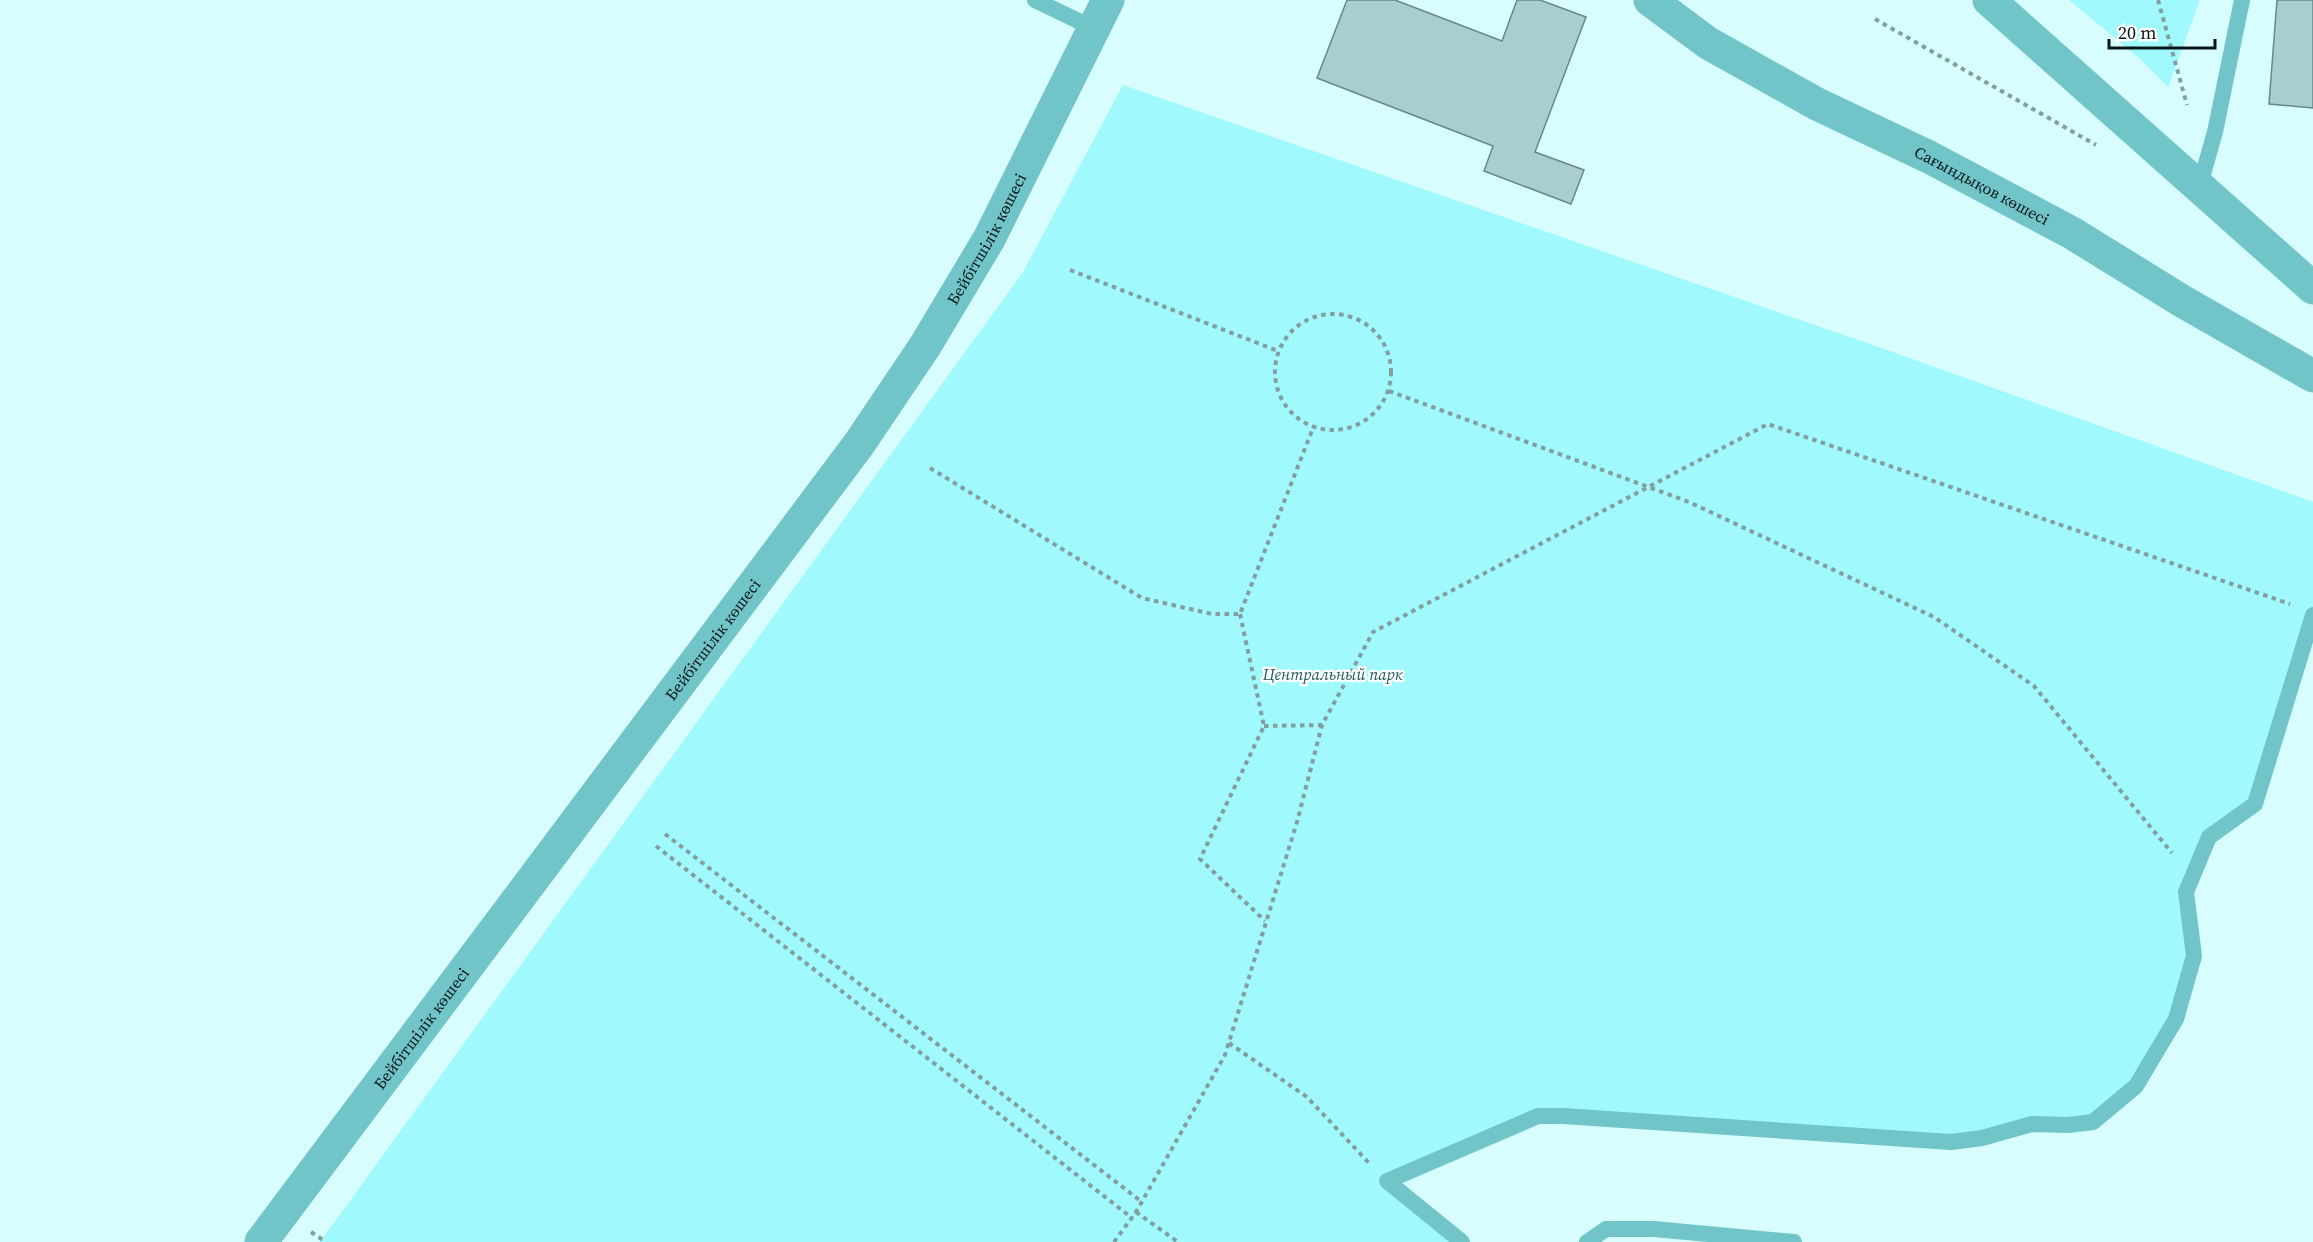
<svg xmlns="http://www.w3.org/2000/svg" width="2313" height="1242" font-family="'Source Serif 4',serif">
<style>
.green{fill:#a0f9fc}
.building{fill:#aacecf;stroke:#668889;stroke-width:1.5}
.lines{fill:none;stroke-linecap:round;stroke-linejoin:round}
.path{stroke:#839e9f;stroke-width:4;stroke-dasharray:4.5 4.5;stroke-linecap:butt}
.service{stroke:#71c4c7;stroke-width:16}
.minor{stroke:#71c4c7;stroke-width:33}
.labels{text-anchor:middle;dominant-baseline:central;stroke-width:4.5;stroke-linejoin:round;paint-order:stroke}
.street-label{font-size:16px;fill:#091617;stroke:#fff}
.park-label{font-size:16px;font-style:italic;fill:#215c5e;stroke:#fff}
</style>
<rect width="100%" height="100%" fill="#d8fdfe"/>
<g class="green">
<polygon points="2069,0 2200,0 2168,87 2140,59"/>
<polygon points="1123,85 1890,351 2313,502 2313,615 2255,804 2209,837 2192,877 2194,956 2176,1019 2136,1086 2093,1122 1982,1138 1538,1116 1387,1181 1462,1242 320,1242 1023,272"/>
</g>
<g class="building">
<polygon points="1347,0 1395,0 1502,41 1517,0 1540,0 1586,17 1535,152 1584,170 1571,204 1484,171 1493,146 1317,78"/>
<polygon points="2277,0 2313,0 2313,108 2269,104"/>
</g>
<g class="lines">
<g class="path">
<polyline points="2158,0 2187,105"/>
<polyline points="1875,19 2096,145"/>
<polyline points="1070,270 1278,351"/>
<circle cx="1333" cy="372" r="58"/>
<polyline points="1389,391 1689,502 1934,617 2034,686 2172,853"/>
<polyline points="930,468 1142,598 1212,614 1240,614 1313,428"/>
<polyline points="1240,614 1264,726 1200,859 1265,921"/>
<polyline points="1264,726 1322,725"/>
<polyline points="665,834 1142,1202"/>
<polyline points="656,846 1132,1218"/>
<polyline points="1229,1043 1307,1097 1369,1163"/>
<polyline points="1136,1212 1178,1242"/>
<polyline points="311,1232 326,1242"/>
<polyline points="1114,1242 1136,1212 1225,1055 1297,822 1322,725 1373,632 1768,424 2290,604"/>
</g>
<g class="service">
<polyline points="1035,0 1093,28"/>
<polyline points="2199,188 2215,132 2242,0"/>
<polyline points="1462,1242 1387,1181 1538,1116 1563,1116 1951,1142 1982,1138 2032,1124 2068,1125 2093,1122 2136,1086 2176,1019 2194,956 2186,892 2209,837 2255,804 2313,615"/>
<polyline points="1587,1242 1606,1229 1654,1229 1794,1242"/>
</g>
<g class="minor">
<path id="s1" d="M 1650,0 L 1708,43 L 1817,104 L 1929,157 L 2072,233 L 2182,301 L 2313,376"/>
<polyline points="1989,0 2313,288"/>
<path id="s2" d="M 261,1242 L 859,444 L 925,346 L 989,239 L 1108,0"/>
</g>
</g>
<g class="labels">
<g class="street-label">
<text stroke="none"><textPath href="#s1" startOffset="381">Сағындықов көшесі</textPath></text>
<text stroke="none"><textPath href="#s2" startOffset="1239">Бейбітшілік көшесі</textPath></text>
<text stroke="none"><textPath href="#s2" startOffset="753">Бейбітшілік көшесі</textPath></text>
<text stroke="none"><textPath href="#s2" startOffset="267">Бейбітшілік көшесі</textPath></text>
</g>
<g class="park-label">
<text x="1333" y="674">Центральный парк</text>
</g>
</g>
<path d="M2109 39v9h106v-9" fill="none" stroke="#091617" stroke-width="3"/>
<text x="2118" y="39" font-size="18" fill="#091617" stroke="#ffffff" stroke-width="4.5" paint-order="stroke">20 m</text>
</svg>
